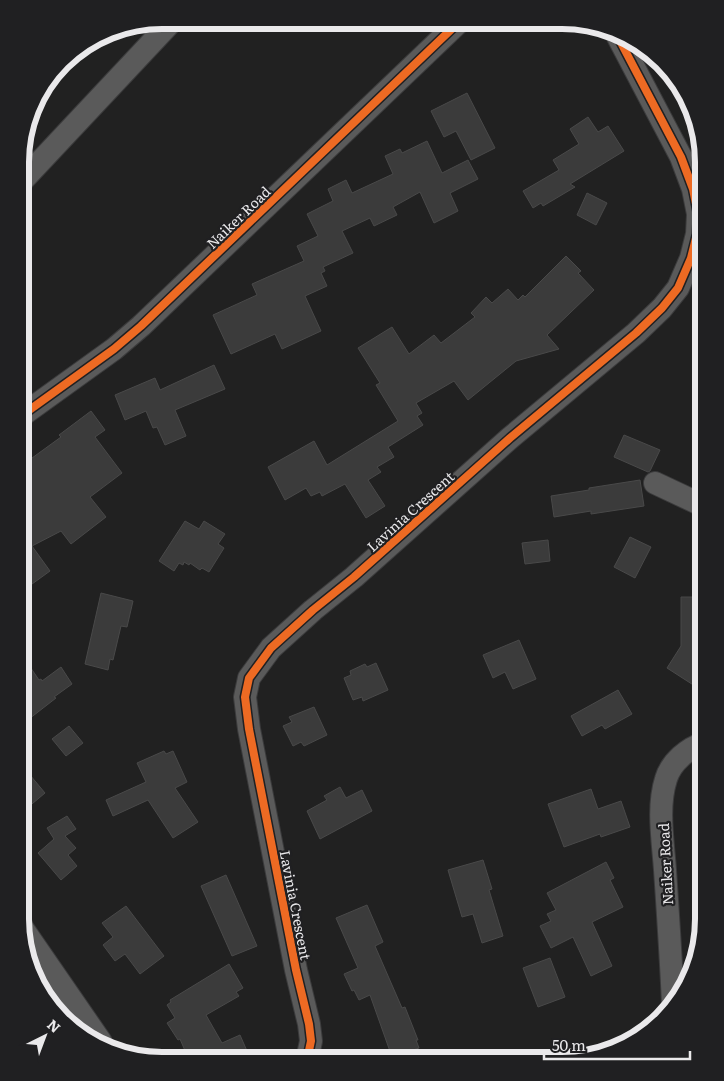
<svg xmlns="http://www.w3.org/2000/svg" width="724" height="1081" font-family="Literata,serif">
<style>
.building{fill:#3b3b3b;stroke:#494949}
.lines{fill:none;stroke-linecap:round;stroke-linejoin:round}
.minor-casing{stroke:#3b3b3c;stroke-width:24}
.minor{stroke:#5a5a5a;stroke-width:22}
.cycleway-casing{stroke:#202022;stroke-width:11}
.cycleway{stroke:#ed6a23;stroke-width:8}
.labels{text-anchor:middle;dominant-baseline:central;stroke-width:4.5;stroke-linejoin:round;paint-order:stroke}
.street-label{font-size:14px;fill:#eae9eb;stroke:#202022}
.rim{fill:none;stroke:#eae9eb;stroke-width:6}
</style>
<rect width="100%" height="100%" fill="#212121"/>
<g class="building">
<polygon points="467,93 495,148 471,160 456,131 444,137 431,111"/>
<polygon points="588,117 598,132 608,126 624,151 570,184 575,187 543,206 541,203 533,208 523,191 559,170 553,160 579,144 570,129"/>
<polygon points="427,141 442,173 468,160 478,179 450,193 458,211 434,223 420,192 393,207 397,215 374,226 370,218 342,231 353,253 323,267 325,271 321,273 327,286 305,296 321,331 282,349 275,334 231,354 213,315 257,295 252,284 304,261 297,246 318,236 307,214 333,201 328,189 346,180 352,193 393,174 385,156 400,149 402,153"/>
<polygon points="587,193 607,203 596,225 577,215"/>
<polygon points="566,256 581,271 578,273 594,290 547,335 559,349 516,361 468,400 454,381 416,403 422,413 417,416 423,425 388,447 394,457 377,467 381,472 368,480 385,506 366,518 345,484 322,496 320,492 311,496 306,488 285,500 268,467 314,441 327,465 398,421 376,385 380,383 358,348 392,327 409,354 434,335 441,343 475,317 471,313 486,297 492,303 508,289 518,300 523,295 525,297"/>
<polygon points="214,365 225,389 175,410 186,436 165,445 157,427 153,428 146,411 125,420 115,395 155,378 160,390"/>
<polygon points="91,411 105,430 95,437 122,473 90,497 106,517 71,544 61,531 32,546 50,571 21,592 21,466 61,437 59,435"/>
<polygon points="624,435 660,450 650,471 648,472 614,457"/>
<polygon points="640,480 644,506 591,514 591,511 554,517 551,496 589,490 589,488"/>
<polygon points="185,521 199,529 204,521 225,534 218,544 224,548 209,572 202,568 200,570 190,563 189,565 184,562 183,565 179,563 174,571 159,561"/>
<polygon points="630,537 651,547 635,578 614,567"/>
<polygon points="548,540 550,561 525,564 522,543"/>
<polygon points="101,593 133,601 127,627 121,626 113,660 110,659 108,670 85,664"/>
<polygon points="681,597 704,597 704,644 695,658 704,663 704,678 698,688 667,668 681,646"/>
<polygon points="519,640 536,679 513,689 505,672 493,678 483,655"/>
<polygon points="20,652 39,680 41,679 42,681 61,667 72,684 54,697 56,698 20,726"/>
<polygon points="376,663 388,690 363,701 362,697 353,700 344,678 351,675 350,671 365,664 367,667"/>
<polygon points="618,690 632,714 605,729 602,725 582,736 571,716"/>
<polygon points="314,707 327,735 304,746 301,742 293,746 283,726 292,722 289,717"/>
<polygon points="69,726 83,743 66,756 52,739"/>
<polygon points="164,751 166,754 173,751 187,782 175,788 198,822 173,838 148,800 113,816 106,800 146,782 137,763"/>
<polygon points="20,763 45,793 20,814"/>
<polygon points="340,787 346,798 362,790 372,811 320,839 307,811 327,800 324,796"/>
<polygon points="591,789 598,809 621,801 630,827 601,837 600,834 564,847 548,804"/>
<polygon points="67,816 76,829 65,836 76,848 68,855 77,866 61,880 38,853 54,839 47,828"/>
<polygon points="483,860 492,889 489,890 503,936 482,943 473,914 462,917 448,870"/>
<polygon points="606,862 614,878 610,880 623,907 592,922 612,966 591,976 573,937 551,948 540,926 551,921 547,914 556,910 547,893"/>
<polygon points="226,875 257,946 232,956 201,886"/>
<polygon points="367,905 383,942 375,946 402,1008 405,1007 418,1040 416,1040 419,1048 392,1057 370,995 359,1000 354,990 352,991 344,974 358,968 336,918"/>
<polygon points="126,906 164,956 140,974 125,954 115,961 103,945 113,937 102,923"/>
<polygon points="550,958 565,997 538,1007 523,968"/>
<polygon points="229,964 243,988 236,992 239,996 206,1015 222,1043 240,1035 247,1051 243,1053 247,1060 189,1060 180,1039 178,1040 167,1023 175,1018 167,1005 171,1002 170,1000"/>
</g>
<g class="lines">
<g class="minor-casing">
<g id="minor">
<polyline points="21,182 173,20"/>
<polyline points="21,416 114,349 141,326 460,21"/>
<polyline points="655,483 704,506"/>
<polyline points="21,926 101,1042"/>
<path d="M 673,1004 C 671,959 668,914 665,870 C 663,841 657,807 666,779 C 671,762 688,748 704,743"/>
<polyline points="307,1060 311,1041 309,1024 296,970 249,729 245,697 249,678 271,648 313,610 354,577 510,438 636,333 662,308 678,288 691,258 697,234 698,214 693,189 681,157 618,37"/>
</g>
</g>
<use href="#minor" class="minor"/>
<g class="cycleway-casing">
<g id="cycleway">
<polyline points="21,416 114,349 141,326 460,21"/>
<polyline points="307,1060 311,1041 309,1024 296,970 249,729 245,697 249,678 271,648 313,610 354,577 510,438 636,333 662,308 678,288 691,258 697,234 698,214 693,189 681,157 618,37"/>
</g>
</g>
<use href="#cycleway" class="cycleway"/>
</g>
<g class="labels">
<g class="street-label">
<text transform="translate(238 217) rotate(-44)">Naiker Road</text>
<text transform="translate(410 511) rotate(-42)">Lavinia Crescent</text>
<text transform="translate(665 864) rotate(-93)">Naiker Road</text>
<text transform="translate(296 905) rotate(79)">Lavinia Crescent</text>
</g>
</g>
<path d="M0 0H724V1081H0ZM162 29H562A133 133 0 0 1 695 162V919A133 133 0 0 1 562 1052H162A133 133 0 0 1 29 919V162A133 133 0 0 1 162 29Z" fill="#202022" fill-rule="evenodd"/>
<path class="rim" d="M162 29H562A133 133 0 0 1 695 162V919A133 133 0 0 1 562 1052H162A133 133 0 0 1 29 919V162A133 133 0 0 1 162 29Z"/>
<g transform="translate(45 1036) rotate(42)" stroke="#202022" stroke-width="4" paint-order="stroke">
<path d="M0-4L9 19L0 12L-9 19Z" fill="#eae9eb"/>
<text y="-8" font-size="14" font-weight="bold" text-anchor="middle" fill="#eae9eb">N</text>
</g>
<path d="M544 1051v8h146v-8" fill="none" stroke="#eae9eb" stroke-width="2.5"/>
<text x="552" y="1051" font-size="15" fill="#eae9eb" stroke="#202022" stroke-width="4" paint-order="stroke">50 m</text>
</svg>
